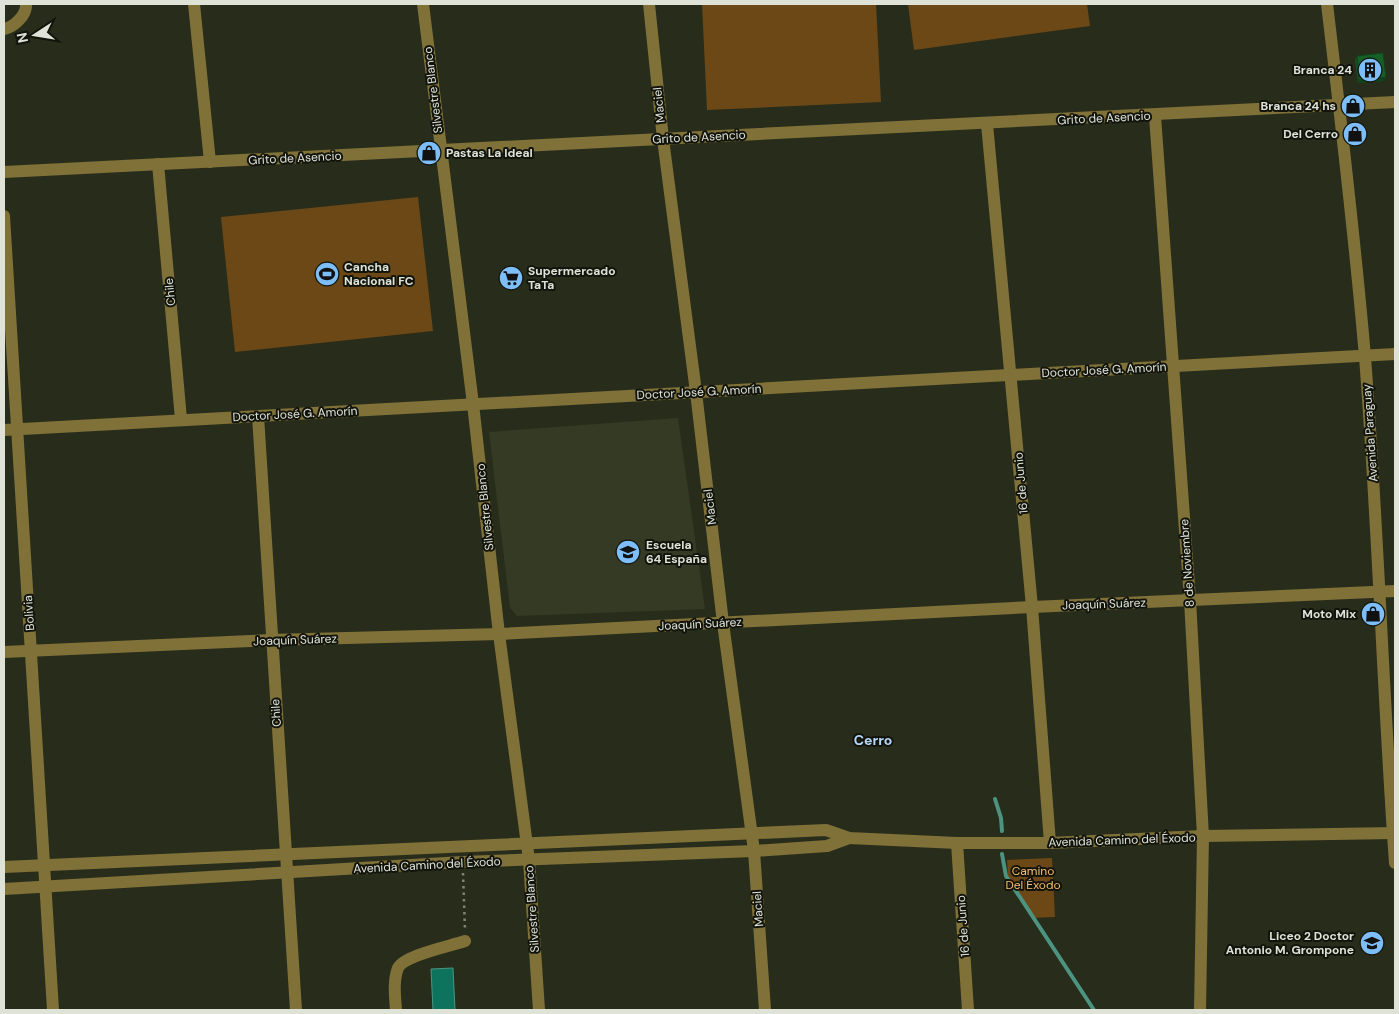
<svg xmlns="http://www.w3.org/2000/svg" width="1399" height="1014" font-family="'DM Sans',sans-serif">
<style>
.built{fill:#343a23}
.green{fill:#6c4816}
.water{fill:#0e735c;stroke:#4c9481}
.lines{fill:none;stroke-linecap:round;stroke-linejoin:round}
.stream{stroke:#4c9481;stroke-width:4}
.path{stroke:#7f8475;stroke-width:2.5;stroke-dasharray:2.5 4;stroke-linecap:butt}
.minor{stroke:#7f7138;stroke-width:12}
.wall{fill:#135321}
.shaded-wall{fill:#0f431b}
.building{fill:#166026;stroke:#0f431b}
.labels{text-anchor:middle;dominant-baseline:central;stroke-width:4;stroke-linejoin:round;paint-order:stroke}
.poi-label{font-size:12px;font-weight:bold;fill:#dee2d7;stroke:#12140c;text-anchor:end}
.street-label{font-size:12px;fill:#dee2d7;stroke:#12140c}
.park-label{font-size:12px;fill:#fabd72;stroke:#12140c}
.neighbourhood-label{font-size:14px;font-weight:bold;fill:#b4d8f9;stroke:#12140c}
</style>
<rect width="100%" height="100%" fill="#282d1b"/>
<polygon class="built" points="678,418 705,609 517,616 510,608 489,432"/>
<g class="green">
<polygon points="702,4 876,4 881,102 707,110"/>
<polygon points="908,4 1087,4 1090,26 914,50"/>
<polygon points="418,197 433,331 235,352 221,217"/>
<polygon points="1052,858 1055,917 1032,918 1008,876 1007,860"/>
</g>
<polygon class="water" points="453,968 455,1010 433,1010 431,969"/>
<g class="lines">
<g class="stream">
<polyline points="995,799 1001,818 1002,831"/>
<polyline points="1002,854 1006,876 1094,1010"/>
</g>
<polyline class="path" points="463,873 465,930"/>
<g class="minor">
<polyline points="194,4 210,162"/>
<polyline points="423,4 473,404 499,634 529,860 539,1010"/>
<polyline points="649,4 663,139 696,392 723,623 754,851 765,1010"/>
<path d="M 1327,4 C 1341,121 1355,239 1365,357 C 1378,526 1383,695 1395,863"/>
<path d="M 4,29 C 14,27 27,15 26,4"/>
<polyline points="1155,116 1190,600 1203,836 1200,1010"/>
<polyline points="987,124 1032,607 1050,843"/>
<polyline points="158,164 181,419"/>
<polyline points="4,172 1395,102"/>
<polyline points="4,216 53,1010"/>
<polyline points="258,416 296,1010"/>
<polyline points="4,430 1395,354"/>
<polyline points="4,652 271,640 499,634 1032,607 1395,591"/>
<polyline points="957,843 968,1010"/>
<polyline points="4,867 826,830 849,838 957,843 1050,843 1203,836 1395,833"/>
<polyline points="4,889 463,862 754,851 827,846 849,838"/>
<path d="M 396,1010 C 395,996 393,981 398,968 C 404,955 451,946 465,941"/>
</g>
</g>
<polygon class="wall" points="1357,56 1384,81 1358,83 1355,60"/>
<polygon class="shaded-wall" points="1386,77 1384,81 1358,83 1359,80"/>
<polygon class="building" points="1383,53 1386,77 1359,80 1357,56"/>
<defs>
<g id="building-disc" transform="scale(1.25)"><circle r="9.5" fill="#7dbef9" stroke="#12140c"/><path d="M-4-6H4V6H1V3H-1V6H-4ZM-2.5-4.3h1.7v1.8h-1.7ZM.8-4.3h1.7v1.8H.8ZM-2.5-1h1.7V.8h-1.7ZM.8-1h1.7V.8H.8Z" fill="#111"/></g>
<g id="shop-disc" transform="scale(1.25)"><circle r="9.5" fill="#7dbef9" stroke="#12140c"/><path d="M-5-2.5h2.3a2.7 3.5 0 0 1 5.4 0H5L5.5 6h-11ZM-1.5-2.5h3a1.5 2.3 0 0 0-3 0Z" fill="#111"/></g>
<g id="stadium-disc" transform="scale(1.25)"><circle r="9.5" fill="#7dbef9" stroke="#12140c"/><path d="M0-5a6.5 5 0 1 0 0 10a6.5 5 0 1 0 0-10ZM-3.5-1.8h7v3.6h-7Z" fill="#111"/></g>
<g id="supermarket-disc" transform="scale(1.25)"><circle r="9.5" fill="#7dbef9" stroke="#12140c"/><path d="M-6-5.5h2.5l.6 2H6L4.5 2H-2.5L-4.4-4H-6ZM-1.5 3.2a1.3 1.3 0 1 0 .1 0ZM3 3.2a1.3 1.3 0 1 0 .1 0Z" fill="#111"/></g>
<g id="school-disc" transform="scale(1.25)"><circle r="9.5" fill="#7dbef9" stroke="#12140c"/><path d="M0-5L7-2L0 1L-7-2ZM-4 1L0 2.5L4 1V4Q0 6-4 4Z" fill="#111"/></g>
</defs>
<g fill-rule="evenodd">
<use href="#building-disc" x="1370" y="70"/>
<use href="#shop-disc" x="1353" y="106"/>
<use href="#shop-disc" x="1355" y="134"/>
<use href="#shop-disc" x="429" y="153"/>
<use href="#stadium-disc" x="327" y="274"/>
<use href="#supermarket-disc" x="511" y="278"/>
<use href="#school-disc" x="628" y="552"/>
<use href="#shop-disc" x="1373" y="614"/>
<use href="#school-disc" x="1372" y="943"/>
</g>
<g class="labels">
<g class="poi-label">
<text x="1352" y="70">Branca 24</text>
<text x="1336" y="106">Branca 24 hs</text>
<text x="1338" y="134">Del Cerro</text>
<text x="446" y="153" text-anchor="start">Pastas La Ideal</text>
<text x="344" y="267" text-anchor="start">Cancha<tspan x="344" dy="14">Nacional FC</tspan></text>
<text x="528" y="271" text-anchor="start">Supermercado<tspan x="528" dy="14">TaTa</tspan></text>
<text x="646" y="545" text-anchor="start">Escuela<tspan x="646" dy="14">64 España</tspan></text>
<text x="1356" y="614">Moto Mix</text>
<text x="1354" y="936">Liceo 2 Doctor<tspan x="1354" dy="14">Antonio M. Grompone</tspan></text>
</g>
<g class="street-label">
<text transform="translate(433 90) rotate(-97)">Silvestre Blanco</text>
<text transform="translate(659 105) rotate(-96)">Maciel</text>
<text transform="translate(1104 118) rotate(-3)">Grito de Asencio</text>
<text transform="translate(699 137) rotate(-3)">Grito de Asencio</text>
<text transform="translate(295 158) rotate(-3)">Grito de Asencio</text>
<text transform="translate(170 292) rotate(-95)">Chile</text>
<text transform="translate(1104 370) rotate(-3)">Doctor José G. Amorín</text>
<text transform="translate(699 392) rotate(-3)">Doctor José G. Amorín</text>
<text transform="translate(295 414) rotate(-3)">Doctor José G. Amorín</text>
<text transform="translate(1370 433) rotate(-94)">Avenida Paraguay</text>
<text transform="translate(1021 483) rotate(-95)">16 de Junio</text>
<text transform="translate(485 507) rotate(-96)">Silvestre Blanco</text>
<text transform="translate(710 507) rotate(-97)">Maciel</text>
<text transform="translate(1187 563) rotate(-94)">8 de Noviembre</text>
<text transform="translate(1104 604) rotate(-2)">Joaquín Suárez</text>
<text transform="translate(29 613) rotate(-94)">Bolivia</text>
<text transform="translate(700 624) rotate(-3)">Joaquín Suárez</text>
<text transform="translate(295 640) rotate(-2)">Joaquín Suárez</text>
<text transform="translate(276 713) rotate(-94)">Chile</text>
<text transform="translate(1122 840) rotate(-2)">Avenida Camino del Éxodo</text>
<text transform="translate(427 865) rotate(-3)">Avenida Camino del Éxodo</text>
<text transform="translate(532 909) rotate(-94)">Silvestre Blanco</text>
<text transform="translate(758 909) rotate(-94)">Maciel</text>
<text transform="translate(963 926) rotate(-94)">16 de Junio</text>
</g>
<g class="park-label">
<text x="1033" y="871">Camino<tspan x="1033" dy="14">Del Éxodo</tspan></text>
</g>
<g class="neighbourhood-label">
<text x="873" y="740">Cerro</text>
</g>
</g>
<rect width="1399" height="1014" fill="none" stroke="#dee2d7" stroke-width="10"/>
<g transform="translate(35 35) rotate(258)" stroke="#12140c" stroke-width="4" paint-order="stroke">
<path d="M0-4L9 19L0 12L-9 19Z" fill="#dee2d7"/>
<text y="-8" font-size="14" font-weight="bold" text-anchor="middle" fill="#dee2d7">N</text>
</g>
</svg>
